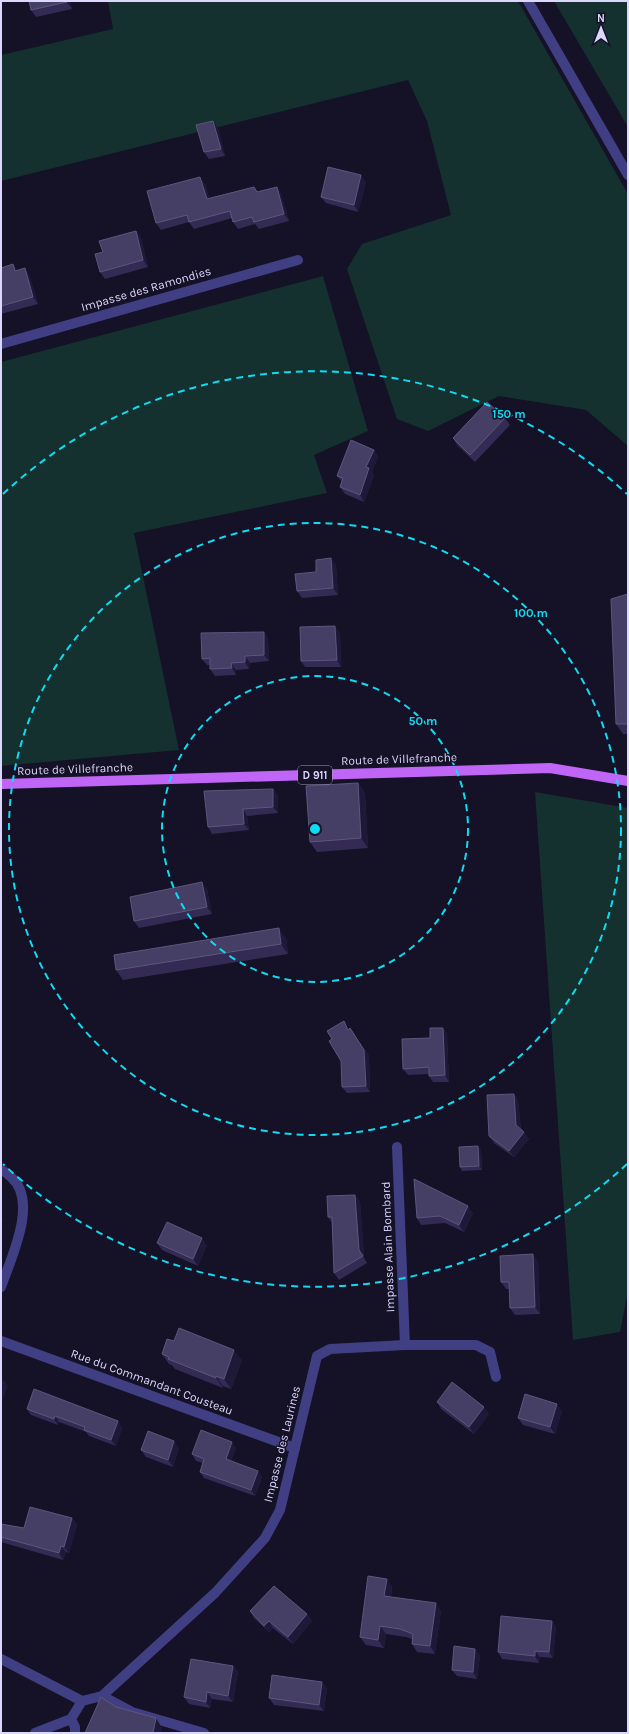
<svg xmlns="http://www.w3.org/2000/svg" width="629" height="1734" font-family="Karla,sans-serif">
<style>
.green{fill:#14302f}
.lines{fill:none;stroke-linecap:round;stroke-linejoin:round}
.minor{stroke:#413f83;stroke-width:10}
.major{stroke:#c066f7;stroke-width:10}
.wall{fill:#332b53}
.shaded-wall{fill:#1f1939}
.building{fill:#453e65;stroke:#5d567d}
.ring{fill:none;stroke:#0fdcf2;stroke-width:2;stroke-dasharray:7 5}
.labels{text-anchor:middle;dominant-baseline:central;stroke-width:3;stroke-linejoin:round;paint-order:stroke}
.shield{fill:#151126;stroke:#a09cbc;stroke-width:1}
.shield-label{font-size:11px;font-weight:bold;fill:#dcd8fd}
.street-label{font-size:12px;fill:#dcd8fd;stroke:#151126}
.centre{fill:#0fdcf2;stroke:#151126;stroke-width:2}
.ring-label{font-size:12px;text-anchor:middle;font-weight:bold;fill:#0fdcf2;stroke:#151126;stroke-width:3;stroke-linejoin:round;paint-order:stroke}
</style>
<rect width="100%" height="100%" fill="#151126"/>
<g class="green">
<polygon points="108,1 518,1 628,194 628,446 586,410 499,396 428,431 397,419 347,269 362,244 451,215 427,121 408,80 1,181 1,55 113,29"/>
<polygon points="554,1 628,1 628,127"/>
<polygon points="323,276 368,431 314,455 327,493 134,533 179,750 1,766 1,362"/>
<polygon points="535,792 628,808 628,1292 620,1332 573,1340"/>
</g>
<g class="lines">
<g class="minor">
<polyline points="528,1 628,175"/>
<polyline points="1,344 298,260"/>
<polyline points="397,1147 405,1345"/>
<path d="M 1,1170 C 5,1171 8,1174 11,1177 C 39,1201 11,1258 1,1287"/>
<polyline points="1,1341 295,1448"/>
<polyline points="1,1659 82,1701"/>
<polyline points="102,1696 132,1712 204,1733"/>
<polyline points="82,1701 102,1696 215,1593 265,1538 280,1510 317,1356 330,1349 405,1345 476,1345 490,1352 496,1377"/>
<polyline points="71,1719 75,1727 75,1733"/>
<polyline points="35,1733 71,1719 82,1701"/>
</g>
<polyline class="major" points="1,784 550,768 628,781"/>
</g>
<g class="wall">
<polygon points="29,1 70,1 72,9 36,17 31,10"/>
<polygon points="213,121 218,128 225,156 209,159 204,152"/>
<polygon points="366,182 358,212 326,203 321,197"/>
<polygon points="205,183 209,198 254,187 258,192 277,187 281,194 289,221 259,229 255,224 238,229 233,222 232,218 194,229 189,222 161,230 156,223"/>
<polygon points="136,231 141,238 148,267 105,279 100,272 103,252"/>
<polygon points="1,268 17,271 29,275 38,304 1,314"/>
<polygon points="505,418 510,425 475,462 457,445 453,438"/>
<polygon points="374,450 378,457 372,472 374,475 364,502 345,494 340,487 342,482 337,476"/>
<polygon points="336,565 338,595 302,598 297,591 316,572"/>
<polygon points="628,594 628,734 623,734 616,724"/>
<polygon points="340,633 341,667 305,667 301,661"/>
<polygon points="268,638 269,661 250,663 249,669 236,670 236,675 215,676 210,669 210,665 207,665 202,659"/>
<polygon points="358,783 365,793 368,848 317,852 310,842"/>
<polygon points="273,789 278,796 278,813 247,816 249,830 212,834 208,827"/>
<polygon points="207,889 212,914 139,928 134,921"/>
<polygon points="286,938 288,954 123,980 116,970"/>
<polygon points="350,1028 369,1056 370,1092 347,1093 342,1087 349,1029"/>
<polygon points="443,1028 447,1035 449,1082 433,1082 429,1076 429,1074 408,1075 403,1069 430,1038"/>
<polygon points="514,1094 518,1100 521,1130 529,1139 514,1157 494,1143 489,1136"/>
<polygon points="478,1146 481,1150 482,1170 462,1171 460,1167"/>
<polygon points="355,1195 360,1202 364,1257 367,1263 339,1280 334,1273 332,1223 328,1217"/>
<polygon points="473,1213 464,1232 445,1223 421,1225 417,1218"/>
<polygon points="157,1243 207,1245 198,1266 162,1250"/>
<polygon points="538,1261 540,1314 515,1315 510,1308 510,1289 506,1289 501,1282"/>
<polygon points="174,1341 242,1360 231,1389 223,1386 223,1388 175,1369 172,1365 169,1364 162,1354"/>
<polygon points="437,1402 489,1414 474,1434 441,1409"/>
<polygon points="27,1409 118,1421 122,1428 116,1446 89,1436 86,1432 59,1422 58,1425 31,1415"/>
<polygon points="562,1411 555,1434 523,1425 518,1418"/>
<polygon points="179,1448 173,1467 146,1457 141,1450"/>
<polygon points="236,1448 231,1461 258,1471 262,1477 255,1496 204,1478 200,1472 203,1463 196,1461 192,1454"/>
<polygon points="72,1518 77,1525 69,1553 66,1552 63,1560 1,1542 1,1524 24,1528"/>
<polygon points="387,1579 392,1587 391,1597 441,1611 435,1654 417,1652 412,1644 412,1639 406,1637 386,1634 384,1648 366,1645 360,1637"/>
<polygon points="250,1611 307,1614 312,1621 293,1644 273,1628 269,1632 254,1618"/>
<polygon points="552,1621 556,1627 553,1658 540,1657 539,1663 502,1659 498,1652"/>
<polygon points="475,1649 480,1656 477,1679 457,1676 452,1670"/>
<polygon points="233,1666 238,1672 233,1702 212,1699 210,1708 189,1704 184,1697"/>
<polygon points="322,1682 327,1689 324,1711 274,1705 269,1698"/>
</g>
<g class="shaded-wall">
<polygon points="67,1 70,1 72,9 67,2"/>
<polygon points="213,121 218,128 225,156 221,149"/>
<polygon points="361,175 366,182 358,212 354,205"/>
<polygon points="200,177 205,183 211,205 207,199"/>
<polygon points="277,187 281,194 289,221 284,214"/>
<polygon points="136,231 141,238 148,267 143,260"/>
<polygon points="13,264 18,271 15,271"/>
<polygon points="25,268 29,275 38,304 33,297"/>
<polygon points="374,450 378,457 372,472 374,475 364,502 360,495 366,467"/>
<polygon points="331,558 336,565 338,595 333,588"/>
<polygon points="335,626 340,633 341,667 337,660"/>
<polygon points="264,632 268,638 269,661 264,655"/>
<polygon points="245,656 250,663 249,669 245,662"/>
<polygon points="231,663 236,670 236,675 232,668"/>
<polygon points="358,783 365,793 368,848 361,838"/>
<polygon points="273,789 278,796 278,813 273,807"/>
<polygon points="243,809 247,816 249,830 244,824"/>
<polygon points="202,882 207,889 212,914 207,907"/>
<polygon points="279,928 286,938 288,954 281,944"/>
<polygon points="350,1028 369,1056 370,1092 366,1086"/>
<polygon points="443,1028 447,1035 449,1082 445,1075"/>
<polygon points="514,1094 518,1100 521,1132 516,1125"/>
<polygon points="524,1132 529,1139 514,1157 509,1151"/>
<polygon points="478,1146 481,1150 482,1170 479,1166"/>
<polygon points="355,1195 360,1202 364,1257 367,1263 359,1250"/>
<polygon points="468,1206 473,1213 464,1232 459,1225"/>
<polygon points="1,1216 3,1219 1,1226"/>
<polygon points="202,1238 207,1245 198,1266 193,1259"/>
<polygon points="533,1254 538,1261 540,1314 535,1307"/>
<polygon points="234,1350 242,1360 231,1389 224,1379"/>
<polygon points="216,1376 223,1386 223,1388 216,1378"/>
<polygon points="3,1379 8,1386 1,1404 1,1384"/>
<polygon points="557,1404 562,1411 555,1434 550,1427"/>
<polygon points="484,1407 489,1414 474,1434 469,1427"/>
<polygon points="55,1416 59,1422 58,1425 54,1419"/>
<polygon points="118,1421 122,1428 116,1446 111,1440"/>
<polygon points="174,1441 179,1448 173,1467 168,1460"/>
<polygon points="232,1442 236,1448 230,1465 226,1459"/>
<polygon points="258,1471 262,1477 255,1496 251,1490"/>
<polygon points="72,1518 77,1525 69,1553 64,1547"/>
<polygon points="61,1546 66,1552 63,1560 59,1553"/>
<polygon points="387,1579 392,1587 390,1604 384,1596"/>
<polygon points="436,1603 441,1611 435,1654 430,1646"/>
<polygon points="307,1614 312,1621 293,1644 288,1637"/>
<polygon points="269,1621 273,1628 269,1632 264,1626"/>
<polygon points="552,1621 556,1627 553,1658 549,1652"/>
<polygon points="380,1626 386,1634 384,1648 378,1640"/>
<polygon points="475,1649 480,1656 477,1679 473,1672"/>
<polygon points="535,1651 540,1657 539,1663 535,1656"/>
<polygon points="233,1666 238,1672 233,1702 228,1696"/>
<polygon points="322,1682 327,1689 324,1711 319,1705"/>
<polygon points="207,1692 212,1699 210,1708 206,1702"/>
<polygon points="156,1718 162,1728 161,1733 153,1733"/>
</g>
<g class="building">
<polygon points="29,1 67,1 67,2 31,10"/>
<polygon points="213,121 221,149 204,152 196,125"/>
<polygon points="328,167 361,175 354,205 321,197"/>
<polygon points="200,177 207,199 254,187 257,192 277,187 284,214 254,222 252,217 233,222 230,211 189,222 187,215 156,223 147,191"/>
<polygon points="136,231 143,260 100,272 95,254 103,252 99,241"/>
<polygon points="13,264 15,271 25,268 33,297 1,306 1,268"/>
<polygon points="487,402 505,418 470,455 453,438"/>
<polygon points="351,440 374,450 366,467 369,468 360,495 340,487 343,478 337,476"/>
<polygon points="331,558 333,588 297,591 295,574 316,572 316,560"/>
<polygon points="628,594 628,724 616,724 611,599"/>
<polygon points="335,626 337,660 301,661 300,627"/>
<polygon points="264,632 264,655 245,656 245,662 231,663 232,668 210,669 210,658 202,659 201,633"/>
<polygon points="358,783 361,838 310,842 306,786"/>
<polygon points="273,789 273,807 243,809 244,824 208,827 204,791"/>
<polygon points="202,882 207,907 134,921 130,897"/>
<polygon points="279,928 281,944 116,970 114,955"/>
<polygon points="344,1021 348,1030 350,1028 364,1050 366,1086 342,1087 341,1061 329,1041 332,1039 327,1031"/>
<polygon points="430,1028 443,1028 445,1075 429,1076 429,1067 403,1069 402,1039 430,1038"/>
<polygon points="514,1094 516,1125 524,1132 509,1151 489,1136 487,1095"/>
<polygon points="478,1146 479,1166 460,1167 459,1147"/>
<polygon points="414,1179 468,1206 459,1225 440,1216 417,1218"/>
<polygon points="355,1195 359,1250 363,1256 334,1273 332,1217 328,1217 327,1196"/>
<polygon points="167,1222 202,1238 193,1259 157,1243"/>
<polygon points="533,1254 535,1307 510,1308 509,1282 501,1282 500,1256"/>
<polygon points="179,1328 234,1350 224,1379 216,1376 216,1378 168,1359 169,1357 162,1354 167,1339 174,1341"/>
<polygon points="452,1382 484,1407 469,1427 437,1402"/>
<polygon points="34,1389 118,1421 111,1440 84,1430 85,1427 55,1416 54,1419 27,1409"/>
<polygon points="525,1394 557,1404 550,1427 518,1418"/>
<polygon points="201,1430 232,1442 226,1459 258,1471 251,1490 200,1472 204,1459 192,1454"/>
<polygon points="148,1431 174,1441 168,1460 141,1450"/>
<polygon points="30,1507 72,1518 64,1547 61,1546 59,1553 1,1537 1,1524 24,1528"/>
<polygon points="368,1576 387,1579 384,1596 436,1603 430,1646 412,1644 413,1634 400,1629 380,1626 378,1640 360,1637"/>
<polygon points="274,1586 307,1614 288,1637 269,1621 264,1626 250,1611"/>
<polygon points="501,1616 552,1621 549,1652 535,1651 535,1656 498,1652"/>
<polygon points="454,1646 475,1649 473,1672 452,1670"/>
<polygon points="191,1659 233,1666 228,1696 207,1692 206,1702 184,1697"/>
<polygon points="272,1675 322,1682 319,1705 269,1698"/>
<polygon points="101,1697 116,1707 156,1718 153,1733 85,1733"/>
</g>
<g class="ring">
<circle cx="315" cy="829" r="153"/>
<circle cx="315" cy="829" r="306"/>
<path d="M627 1164A458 458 0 0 1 3 1164M3 494A458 458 0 0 1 627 494"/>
</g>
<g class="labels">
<rect class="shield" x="298" y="766" width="34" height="18" rx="3"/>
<g class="shield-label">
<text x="315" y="775">D 911</text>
</g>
<g class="street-label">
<text transform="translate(146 289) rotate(-16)">Impasse des Ramondies</text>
<text transform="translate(399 759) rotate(-2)">Route de Villefranche</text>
<text transform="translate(75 769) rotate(-2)">Route de Villefranche</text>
<text transform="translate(388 1247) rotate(-92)">Impasse Alain Bombard</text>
<text transform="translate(152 1382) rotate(20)">Rue du Commandant Cousteau</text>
<text transform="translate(282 1444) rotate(-76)">Impasse des Laurines</text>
</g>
</g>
<circle cx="315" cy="829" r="6" class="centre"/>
<g class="ring-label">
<text x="509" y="418">150 m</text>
<text x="531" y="617">100 m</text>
<text x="423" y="725">50 m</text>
</g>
<rect width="629" height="1734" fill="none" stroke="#dcd8fd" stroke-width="4"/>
<g transform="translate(601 28)" stroke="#151126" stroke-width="3" paint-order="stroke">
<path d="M0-3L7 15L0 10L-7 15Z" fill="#dcd8fd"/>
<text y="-6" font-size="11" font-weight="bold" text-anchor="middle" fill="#dcd8fd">N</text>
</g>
</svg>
